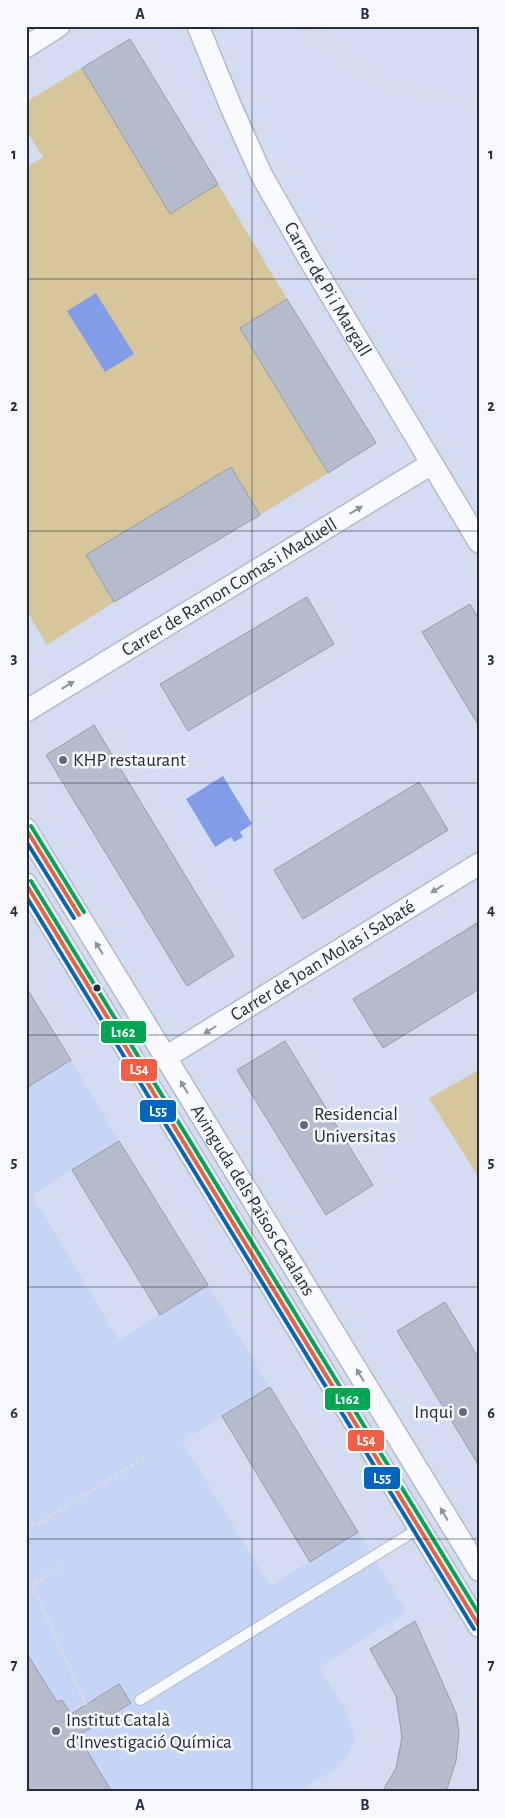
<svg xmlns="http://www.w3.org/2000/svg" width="505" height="1818" font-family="'Alegreya Sans',sans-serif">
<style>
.built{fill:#c6d4f5}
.green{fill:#d7c69c}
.water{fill:#829de8}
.building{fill:#b5bccc;stroke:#949baa}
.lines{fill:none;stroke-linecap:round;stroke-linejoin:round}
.lane-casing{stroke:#b4baca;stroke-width:12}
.street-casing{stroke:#b4baca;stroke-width:24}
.path{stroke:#d9dce2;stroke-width:3;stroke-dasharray:4 2.5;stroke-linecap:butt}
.lane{stroke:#f8fafd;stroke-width:10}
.street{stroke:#f8fafd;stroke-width:21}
.bus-1-casing{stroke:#f6f8fc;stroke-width:8}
.bus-2-casing{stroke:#f6f8fc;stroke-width:8}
.bus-3-casing{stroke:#f6f8fc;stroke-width:8}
.bus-1{stroke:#f15e43;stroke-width:4}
.bus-2{stroke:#0065bd;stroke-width:4}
.bus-3{stroke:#00a651;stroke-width:4}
.oneway{fill:#8f939c}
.grid{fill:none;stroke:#262c3a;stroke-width:1;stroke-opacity:0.55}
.poi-dot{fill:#636a7a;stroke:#f6f8fc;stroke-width:2}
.bus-dot{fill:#262c3a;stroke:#f6f8fc;stroke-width:2}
.labels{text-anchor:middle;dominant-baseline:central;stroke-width:5;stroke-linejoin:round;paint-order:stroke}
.street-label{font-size:19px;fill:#262c3a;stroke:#f6f8fc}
.poi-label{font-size:19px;fill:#262c3a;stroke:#f6f8fc;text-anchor:start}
.line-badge{stroke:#f6f8fc;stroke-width:2}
.badge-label{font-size:14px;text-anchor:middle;font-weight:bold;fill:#fff}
.neatline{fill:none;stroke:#262c3a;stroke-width:2}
.grid-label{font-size:16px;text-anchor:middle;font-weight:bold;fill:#262c3a}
</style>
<rect width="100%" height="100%" fill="#d3dcf0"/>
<polygon class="built" points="71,1060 119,1141 32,1195 119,1340 208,1285 270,1387 182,1441 270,1586 358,1532 407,1612 319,1667 346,1711 354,1732 354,1741 345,1760 337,1768 298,1792 26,1792 26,1088"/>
<g class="green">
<polygon points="82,68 170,213 218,184 287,299 240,328 328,473 260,515 87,556 114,602 47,645 26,610 26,167 43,157 26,130 26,102"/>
<polygon points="479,1070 479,1178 429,1098"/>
</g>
<g class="water">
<polygon points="96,293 134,354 105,372 67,311"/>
<polygon points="223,776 252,824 240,832 243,837 234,842 231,837 215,847 186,799"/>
</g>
<g class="building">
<polygon points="130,39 218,184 170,214 82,68"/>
<polygon points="287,299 376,443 328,473 240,328"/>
<polygon points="231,467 260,515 114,602 86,555"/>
<polygon points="307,597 334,644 188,731 160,684"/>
<polygon points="470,604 479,619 479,726 422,632"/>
<polygon points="94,725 234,956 187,986 46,755"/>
<polygon points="419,782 448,830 303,919 274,870"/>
<polygon points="479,922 479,989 383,1048 353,999"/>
<polygon points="26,987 71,1060 26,1088"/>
<polygon points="285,1041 373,1185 326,1215 237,1070"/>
<polygon points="119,1141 208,1285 160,1315 72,1170"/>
<polygon points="445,1302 479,1359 479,1466 397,1331"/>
<polygon points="270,1387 358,1532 310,1562 222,1416"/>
<polygon points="415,1621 456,1713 459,1732 456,1761 446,1792 382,1792 396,1768 402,1737 396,1696 370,1649"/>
<polygon points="26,1652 57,1702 62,1700 71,1714 119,1684 131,1703 78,1736 112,1792 26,1792"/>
</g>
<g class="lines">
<g class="lane-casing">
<polyline id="lane" points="140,1700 418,1529"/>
</g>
<g class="street-casing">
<g id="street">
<path id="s1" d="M 198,26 L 231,107 L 262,176 L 311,262 L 479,542"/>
<polyline points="26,47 59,26"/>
<path id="s2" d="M 26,711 L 431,464"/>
<path id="s3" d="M 26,829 L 479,1570"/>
<polyline points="26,884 479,1626"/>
<path id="s4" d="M 166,1057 L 479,864"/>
</g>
</g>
<g class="path">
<polyline points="303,26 320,45 370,81 408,93 479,108"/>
<polyline points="473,564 479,574"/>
<polyline points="26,1520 35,1526 148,1455"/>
<polyline points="60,1567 32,1585 86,1705"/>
<polyline points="452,1792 455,1787 463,1727 461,1710 479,1699"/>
</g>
<use href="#lane" class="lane"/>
<use href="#street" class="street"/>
<g class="bus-1-casing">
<g id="bus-1">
<polyline points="26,829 79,915"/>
<polyline points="26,884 479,1626"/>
</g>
</g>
<g class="bus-2-casing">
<g id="bus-2">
<polyline points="26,841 74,918"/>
<polyline points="26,896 474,1629"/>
</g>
</g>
<g class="bus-3-casing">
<g id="bus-3">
<polyline points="31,826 84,912"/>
<polyline points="31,881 479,1614"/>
</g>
</g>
<use href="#bus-1" class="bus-1"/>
<use href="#bus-2" class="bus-2"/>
<use href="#bus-3" class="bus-3"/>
</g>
<defs><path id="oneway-solid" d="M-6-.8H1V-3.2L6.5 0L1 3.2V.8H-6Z" transform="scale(1.25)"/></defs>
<g class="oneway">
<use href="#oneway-solid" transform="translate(356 510) rotate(-31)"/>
<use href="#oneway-solid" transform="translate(68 685) rotate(-31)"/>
<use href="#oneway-solid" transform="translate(437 889) rotate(148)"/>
<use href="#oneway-solid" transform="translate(99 948) rotate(-122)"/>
<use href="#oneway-solid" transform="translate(210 1030) rotate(148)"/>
<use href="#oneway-solid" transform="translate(184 1087) rotate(-121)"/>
<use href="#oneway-solid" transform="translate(360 1375) rotate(-121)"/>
<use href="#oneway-solid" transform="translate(444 1514) rotate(-121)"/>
</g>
<path class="grid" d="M 252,26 L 252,1792M 26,279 L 479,279M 26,531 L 479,531M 26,783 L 479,783M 26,1035 L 479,1035M 26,1287 L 479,1287M 26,1539 L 479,1539"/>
<g class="poi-dot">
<circle cx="63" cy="760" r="5"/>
<circle cx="304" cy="1125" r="5"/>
<circle cx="463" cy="1412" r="5"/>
<circle cx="56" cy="1731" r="5"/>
</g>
<circle class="bus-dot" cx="97" cy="988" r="4.5"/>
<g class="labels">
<g class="street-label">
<text stroke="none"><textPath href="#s1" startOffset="294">Carrer de Pi i Margall</textPath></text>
<text stroke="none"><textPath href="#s2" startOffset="238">Carrer de Ramon Comas i Maduell</textPath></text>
<text stroke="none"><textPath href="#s4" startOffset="184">Carrer de Joan Molas i Sabaté</textPath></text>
<text stroke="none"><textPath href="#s3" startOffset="435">Avinguda dels Països Catalans</textPath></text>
</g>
<g class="poi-label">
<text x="73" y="760">KHP restaurant</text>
<text x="314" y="1114">Residencial<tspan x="314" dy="22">Universitas</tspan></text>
<text x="453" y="1412" text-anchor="end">Inqui</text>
<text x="66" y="1720">Institut Català<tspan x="66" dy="22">d'Investigació Química</tspan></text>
</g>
</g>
<g class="line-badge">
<rect x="100" y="1020" width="47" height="24" rx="5" fill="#00a651"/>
<rect x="120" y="1058" width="38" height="24" rx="5" fill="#f15e43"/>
<rect x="139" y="1099" width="38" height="24" rx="5" fill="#0065bd"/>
<rect x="324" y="1387" width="47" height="24" rx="5" fill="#00a651"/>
<rect x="347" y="1429" width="38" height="23" rx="5" fill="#f15e43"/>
<rect x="363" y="1466" width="38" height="24" rx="5" fill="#0065bd"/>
</g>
<g class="badge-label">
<text x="123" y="1037">L162</text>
<text x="139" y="1074">L54</text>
<text x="158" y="1116">L55</text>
<text x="347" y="1404">L162</text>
<text x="366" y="1445">L54</text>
<text x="382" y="1483">L55</text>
</g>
<rect width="505" height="1818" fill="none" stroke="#f6f8fc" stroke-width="55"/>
<rect x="28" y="28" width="450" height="1762" class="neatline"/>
<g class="grid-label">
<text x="140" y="19">A</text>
<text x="365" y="19">B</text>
<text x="14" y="159">1</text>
<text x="491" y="159">1</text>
<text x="14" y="411">2</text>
<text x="491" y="411">2</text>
<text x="14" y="663">3</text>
<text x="491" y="663">3</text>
<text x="14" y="915">4</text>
<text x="491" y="915">4</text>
<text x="14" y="1167">5</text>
<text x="491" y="1167">5</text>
<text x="14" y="1418">6</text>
<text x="491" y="1418">6</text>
<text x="14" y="1670">7</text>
<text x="491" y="1670">7</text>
<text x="140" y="1810">A</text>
<text x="365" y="1810">B</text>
</g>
</svg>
